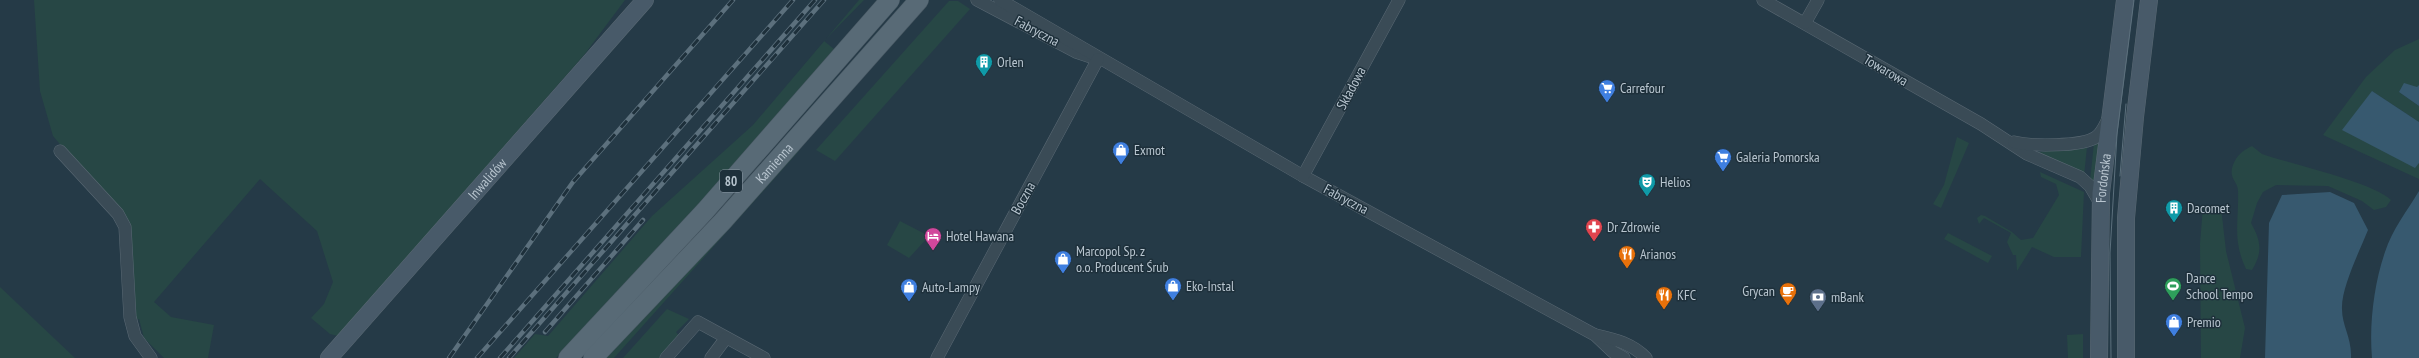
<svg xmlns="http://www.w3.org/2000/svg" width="2419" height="358" font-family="'PT Sans Narrow',sans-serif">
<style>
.green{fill:#274745}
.water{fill:#37596f}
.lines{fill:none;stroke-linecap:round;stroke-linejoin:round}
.street-casing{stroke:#596873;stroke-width:13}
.secondary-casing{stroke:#596873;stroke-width:18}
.primary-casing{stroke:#475762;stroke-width:20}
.street{stroke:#3a4b56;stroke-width:12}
.secondary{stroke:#485a69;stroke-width:17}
.primary{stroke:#586a76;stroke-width:19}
.tram{stroke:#5c707d;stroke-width:1}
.rail-casing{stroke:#5c707d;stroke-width:4.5}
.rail{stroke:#1e303b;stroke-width:3;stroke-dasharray:9;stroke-linecap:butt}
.labels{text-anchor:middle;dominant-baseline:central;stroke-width:3;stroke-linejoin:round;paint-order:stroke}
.shield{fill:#1e303b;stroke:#8a98a3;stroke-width:1}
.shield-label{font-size:13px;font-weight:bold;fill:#b8c5cf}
.street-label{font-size:14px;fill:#b8c5cf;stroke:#1e303b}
.poi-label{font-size:14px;fill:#b8c5cf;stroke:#1e303b;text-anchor:start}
</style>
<rect width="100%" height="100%" fill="#253a47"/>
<g class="green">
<polygon points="34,0 625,0 584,55 338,336 330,334 311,318 324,304 333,282 317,231 260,179 154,302 171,317 214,325 208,358 164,358 144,338 139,319 135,320 129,225 53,136 40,91"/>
<polygon points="859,0 864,0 824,41 834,49 822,69 684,226 556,358 514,358 535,334 548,336 652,216 753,125"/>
<polygon points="949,1 958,1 970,9 835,161 816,150"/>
<polygon points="2419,39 2419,85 2417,87 2399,92 2419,106 2419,122 2372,91 2414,167 2419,163 2419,179 2323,135 2366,77 2395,50"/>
<polygon points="1957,137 1969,143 1941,208 1933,204 1944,185"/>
<polygon points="2100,140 2095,185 2090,181 2094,143"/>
<path d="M 2252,146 L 2262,154 C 2291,164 2373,182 2391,200 L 2386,207 L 2374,210 L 2362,201 L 2328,186 L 2276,185 L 2263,192 L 2257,203 L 2251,223 C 2261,241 2263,252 2252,270 L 2246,269 C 2232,239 2239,222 2238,191 C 2238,181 2228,179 2233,165 C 2237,155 2242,151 2252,146 Z"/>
<polygon points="2087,147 2084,176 2040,156 2039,152"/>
<polygon points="797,148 799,151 614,358 605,358"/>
<polygon points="2040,172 2084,192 2081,257 2054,257 2032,247 2017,271 2016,255 2013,255 2007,242 2011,233 1984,218 1979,224 1977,218 1981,215 1985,216 2012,232 2021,240 2033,238 2059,195 2056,184 2041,177"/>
<polygon points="2203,206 2221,207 2226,251 2245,328 2240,358 2201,358 2200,244"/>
<polygon points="900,221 929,236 909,258 887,245"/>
<polygon points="1948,233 1992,256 1988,263 1944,239"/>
<polygon points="0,287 75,358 0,358"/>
<polygon points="667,309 689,319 676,332 679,336 659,358 623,358"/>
<polygon points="2083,334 2083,358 2068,358 2067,335"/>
</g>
<g class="water">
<polygon points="2404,83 2417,87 2419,85 2419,106 2399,92"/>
<polygon points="2372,91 2419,122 2419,163 2415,168 2342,130"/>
<path d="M 2419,191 L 2419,358 L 2372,358 C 2369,324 2374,284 2385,252 C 2392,230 2407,211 2419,191 Z"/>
<path d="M 2330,192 L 2354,203 L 2368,230 C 2360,250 2341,288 2342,309 C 2342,326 2352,338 2351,358 L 2265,358 L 2269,223 L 2282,195 Z"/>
</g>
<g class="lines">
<g class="street-casing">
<g id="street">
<polyline points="977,0 1076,52 1091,57"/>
<polyline points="1000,0 1303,176 1595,335 1613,352 1624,358"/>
<polyline points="1763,0 1981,124 2027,154 2080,177 2090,186 2100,203"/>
<polyline points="1805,23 1818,0"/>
<path d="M 2014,142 C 2029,146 2083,147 2096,137 C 2102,133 2105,125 2108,119"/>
<polyline points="60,151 118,214 125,227 130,317 135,336 151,358"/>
<polyline points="1303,176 1399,0"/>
<path d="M 1596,335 C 1615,339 1633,344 1646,358"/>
<polyline points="666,358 698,322 764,358"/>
<polyline points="711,358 726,338"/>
<polyline points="937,358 1098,59"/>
</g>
</g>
<g class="secondary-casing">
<g id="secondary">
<path id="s1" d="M 329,358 L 645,0"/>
<path id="s2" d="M 2099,358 L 2101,193 L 2125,0"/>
<polyline points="2126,358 2126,218 2135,117 2149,0"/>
</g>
</g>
<g class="primary-casing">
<g id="primary">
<polyline points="568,358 705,211 890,0"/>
<path id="s3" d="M 593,358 L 723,221 L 919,0"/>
</g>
</g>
<use href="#street" class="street"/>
<use href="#secondary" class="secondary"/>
<use href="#primary" class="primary"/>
<g class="tram">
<polyline points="2120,176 2126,104"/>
<polyline points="2111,358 2110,253 2117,134 2134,0"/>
</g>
<g class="rail-casing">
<g id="rail">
<polyline points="545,332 643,220"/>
<polyline points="449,358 573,182 733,0"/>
<polyline points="477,358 793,0"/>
<polyline points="500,358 815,0"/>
<polyline points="509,358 824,0"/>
</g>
</g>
<use href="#rail" class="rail"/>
</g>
<defs>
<g id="building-pin" transform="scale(0.9)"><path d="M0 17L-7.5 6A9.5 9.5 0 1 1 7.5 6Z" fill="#0f9aa8" stroke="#1e303b"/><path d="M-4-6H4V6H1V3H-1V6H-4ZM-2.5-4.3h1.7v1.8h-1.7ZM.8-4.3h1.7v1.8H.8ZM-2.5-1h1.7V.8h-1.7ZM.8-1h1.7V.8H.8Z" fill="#fff"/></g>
<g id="supermarket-pin" transform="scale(0.9)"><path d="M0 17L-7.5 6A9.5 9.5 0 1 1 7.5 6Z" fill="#3f7fe0" stroke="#1e303b"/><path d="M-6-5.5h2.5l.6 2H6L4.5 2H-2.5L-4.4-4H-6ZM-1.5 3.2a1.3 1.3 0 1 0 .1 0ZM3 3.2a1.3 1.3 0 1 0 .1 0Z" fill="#fff"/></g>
<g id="shop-pin" transform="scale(0.9)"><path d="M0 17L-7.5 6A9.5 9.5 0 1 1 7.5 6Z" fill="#3f7fe0" stroke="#1e303b"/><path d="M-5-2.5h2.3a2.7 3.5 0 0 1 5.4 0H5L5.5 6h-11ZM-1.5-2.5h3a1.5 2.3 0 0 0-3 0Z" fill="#fff"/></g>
<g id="theatre-pin" transform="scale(0.9)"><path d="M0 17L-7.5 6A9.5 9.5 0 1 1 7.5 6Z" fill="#0f9aa8" stroke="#1e303b"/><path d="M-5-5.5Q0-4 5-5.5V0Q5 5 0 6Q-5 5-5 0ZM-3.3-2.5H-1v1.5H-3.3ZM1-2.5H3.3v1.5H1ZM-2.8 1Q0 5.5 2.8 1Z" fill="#fff"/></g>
<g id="pharmacy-pin" transform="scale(0.9)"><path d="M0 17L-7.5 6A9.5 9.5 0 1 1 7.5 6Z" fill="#e0444e" stroke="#1e303b"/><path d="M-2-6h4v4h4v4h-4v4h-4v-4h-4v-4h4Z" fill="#fff"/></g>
<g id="hotel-pin" transform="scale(0.9)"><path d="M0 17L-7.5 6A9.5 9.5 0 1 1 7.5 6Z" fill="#d1479c" stroke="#1e303b"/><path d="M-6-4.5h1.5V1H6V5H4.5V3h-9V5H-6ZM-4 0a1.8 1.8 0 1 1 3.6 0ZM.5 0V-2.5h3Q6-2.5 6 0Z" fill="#fff"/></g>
<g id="restaurant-pin" transform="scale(0.9)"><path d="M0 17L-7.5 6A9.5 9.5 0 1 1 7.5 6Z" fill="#e8710a" stroke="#1e303b"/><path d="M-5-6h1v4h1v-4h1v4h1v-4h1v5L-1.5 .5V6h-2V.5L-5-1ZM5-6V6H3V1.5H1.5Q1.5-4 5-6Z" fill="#fff"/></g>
<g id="stadium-pin" transform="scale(0.9)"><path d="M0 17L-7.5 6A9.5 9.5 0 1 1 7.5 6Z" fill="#2e9e5b" stroke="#1e303b"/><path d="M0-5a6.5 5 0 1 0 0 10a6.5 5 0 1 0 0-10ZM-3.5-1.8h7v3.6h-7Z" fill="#fff"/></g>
<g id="cafe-pin" transform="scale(0.9)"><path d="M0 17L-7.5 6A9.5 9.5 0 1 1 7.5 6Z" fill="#e8710a" stroke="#1e303b"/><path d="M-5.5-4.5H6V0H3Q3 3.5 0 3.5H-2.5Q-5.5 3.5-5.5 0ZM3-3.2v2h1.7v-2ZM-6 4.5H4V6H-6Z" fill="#fff"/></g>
<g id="bank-pin" transform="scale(0.9)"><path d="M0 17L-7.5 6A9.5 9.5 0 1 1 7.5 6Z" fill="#5c6f8a" stroke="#1e303b"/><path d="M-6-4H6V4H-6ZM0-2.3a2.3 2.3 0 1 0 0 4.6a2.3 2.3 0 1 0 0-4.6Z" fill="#fff"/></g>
</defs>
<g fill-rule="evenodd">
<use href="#building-pin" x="984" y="62"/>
<use href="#supermarket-pin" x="1607" y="88"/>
<use href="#shop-pin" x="1121" y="150"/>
<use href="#supermarket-pin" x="1723" y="157"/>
<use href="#theatre-pin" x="1647" y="182"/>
<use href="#building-pin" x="2174" y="208"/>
<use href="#pharmacy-pin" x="1594" y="227"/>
<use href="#hotel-pin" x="933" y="236"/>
<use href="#restaurant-pin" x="1627" y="254"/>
<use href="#shop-pin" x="1063" y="259"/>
<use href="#shop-pin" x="1173" y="286"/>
<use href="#stadium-pin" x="2173" y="286"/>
<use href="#shop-pin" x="909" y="287"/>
<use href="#cafe-pin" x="1788" y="291"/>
<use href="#restaurant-pin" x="1664" y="295"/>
<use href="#bank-pin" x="1818" y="297"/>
<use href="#shop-pin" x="2174" y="322"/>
</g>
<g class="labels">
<rect class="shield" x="720" y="170" width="22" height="22" rx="3"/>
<g class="shield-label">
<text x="731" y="181">80</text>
</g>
<g class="street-label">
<text transform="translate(1037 31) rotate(28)">Fabryczna</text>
<text transform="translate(1886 70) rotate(30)">Towarowa</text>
<text transform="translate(1351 88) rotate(-62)">Składowa</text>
<text stroke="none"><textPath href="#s3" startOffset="266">Kamienna</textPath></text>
<text stroke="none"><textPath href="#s2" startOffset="180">Fordońska</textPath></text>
<text stroke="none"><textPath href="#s1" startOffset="239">Inwalidów</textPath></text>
<text transform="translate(1023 198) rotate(-61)">Boczna</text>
<text transform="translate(1346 199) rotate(28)">Fabryczna</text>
</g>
<g class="poi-label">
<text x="997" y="62">Orlen</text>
<text x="1620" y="88">Carrefour</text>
<text x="1134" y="150">Exmot</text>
<text x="1736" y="157">Galeria Pomorska</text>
<text x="1660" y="182">Helios</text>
<text x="2187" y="208">Dacomet</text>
<text x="1607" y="227">Dr Zdrowie</text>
<text x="946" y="236">Hotel Hawana</text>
<text x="1076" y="251">Marcopol Sp. z<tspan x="1076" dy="16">o.o. Producent Śrub</tspan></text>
<text x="1640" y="254">Arianos</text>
<text x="2186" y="278">Dance<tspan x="2186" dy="16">School Tempo</tspan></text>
<text x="1186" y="286">Eko-Instal</text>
<text x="922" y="287">Auto-Lampy</text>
<text x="1775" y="291" text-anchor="end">Grycan</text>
<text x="1677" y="295">KFC</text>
<text x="1831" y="297">mBank</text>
<text x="2187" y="322">Premio</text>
</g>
</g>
</svg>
